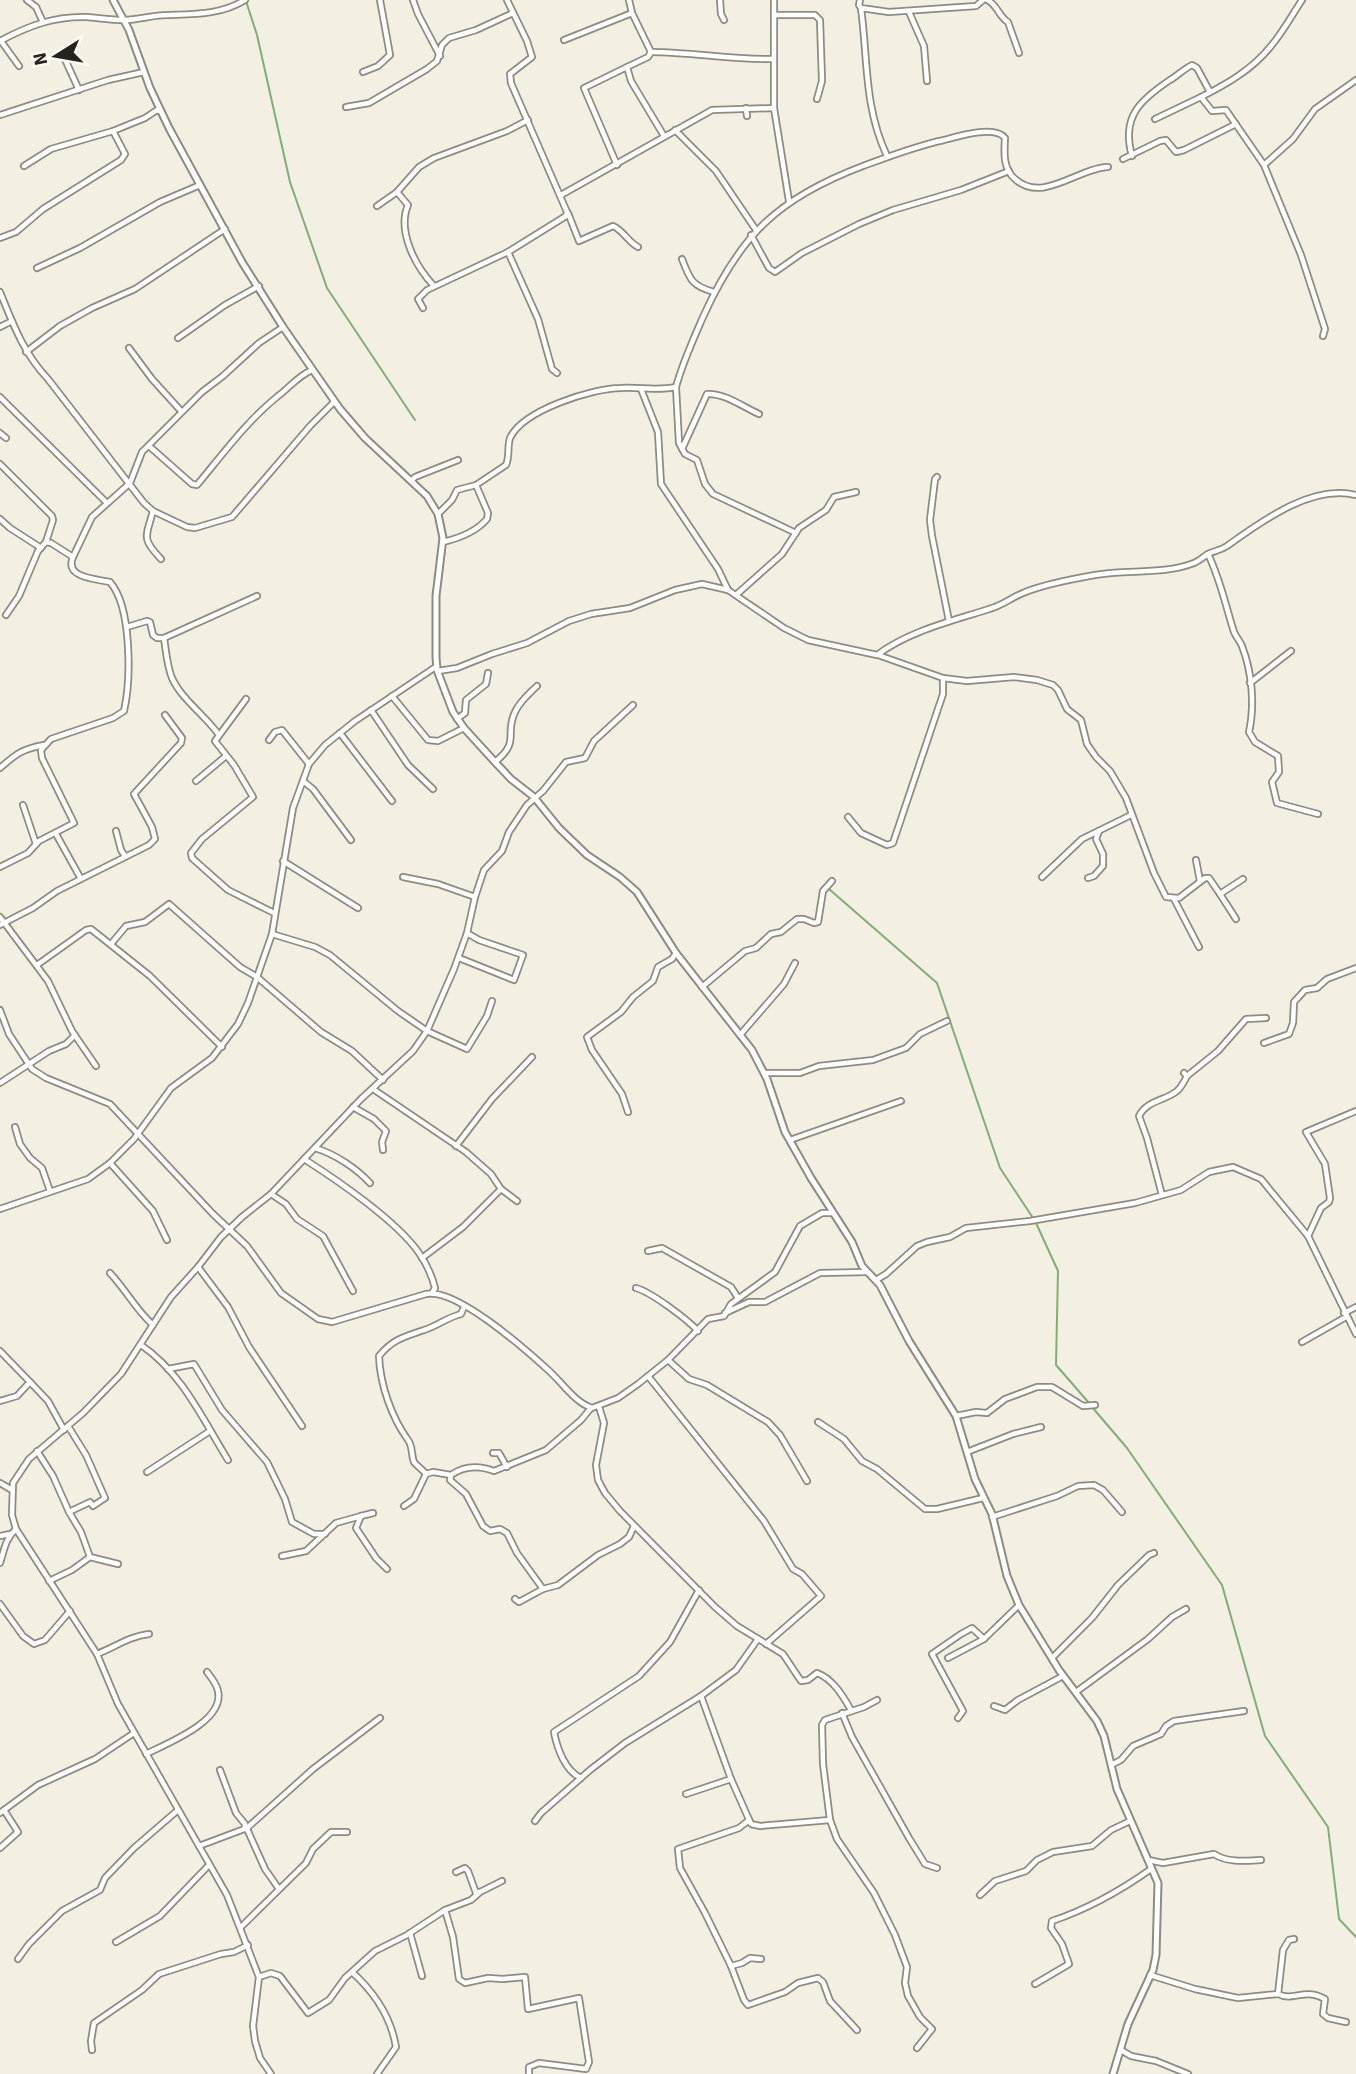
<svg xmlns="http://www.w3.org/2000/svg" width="1356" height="2074" font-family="'Source Sans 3',sans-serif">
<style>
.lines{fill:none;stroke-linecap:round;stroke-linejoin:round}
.stream{stroke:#7faf73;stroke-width:2}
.minor-casing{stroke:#8f8b80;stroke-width:8}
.tertiary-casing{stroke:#8f8b80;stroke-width:9}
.minor{stroke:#fff;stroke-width:4.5}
.tertiary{stroke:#fff;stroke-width:5}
</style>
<rect width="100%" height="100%" fill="#f3efe3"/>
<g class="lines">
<g class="stream">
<polyline points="246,1 257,35 290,182 327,288 415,420"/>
<polyline points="829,889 937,983 1000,1168 1033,1218"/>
<polyline points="1036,1223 1058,1271 1056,1365 1089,1403"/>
<polyline points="1092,1407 1127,1448 1222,1585 1265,1736 1328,1827 1339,1919 1356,1937"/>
</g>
<g class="minor-casing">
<g id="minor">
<polyline points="27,0 36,7 43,22"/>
<polyline points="413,0 418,14 440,56"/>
<polyline points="629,0 632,13 651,52 648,57 627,67 631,81 664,136"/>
<polyline points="720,0 721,14 724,20"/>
<polyline points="774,0 774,108 789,201"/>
<polyline points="860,0 859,5 861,8 889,12 976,6 983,0"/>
<path d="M 987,0 C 997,4 999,17 1008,22 L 1019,53"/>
<path d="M 861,8 C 868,61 864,107 887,156"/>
<polyline points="909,12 924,46 927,81"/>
<polyline points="774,15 815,15 820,20 822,81 817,99"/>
<polyline points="564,40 632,13"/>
<path d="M 0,41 C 28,26 54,16 87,17 C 99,18 112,20 124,20 C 139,20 152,15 167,15 C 195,14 220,15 245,0"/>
<polyline points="1,41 19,66"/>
<path d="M 651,52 C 692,52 732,60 773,59"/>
<polyline points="63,55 79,90"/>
<polyline points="363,72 378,66 390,55 380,0"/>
<polyline points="346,107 369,103 427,69 437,61 442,45 449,38 476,30 513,13"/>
<polyline points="746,108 747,116"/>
<polyline points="0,115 108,80 144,72"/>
<polyline points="1155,119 1201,97"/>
<polyline points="675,130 716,171 756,230"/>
<path d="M 1132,156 C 1121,117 1140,100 1170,80 C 1178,75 1184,69 1192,65 L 1197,68 L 1210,92"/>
<polyline points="1123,159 1160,141 1166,140 1176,152 1184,150 1236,124"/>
<polyline points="617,165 584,88 627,67"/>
<path d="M 1264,165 L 1226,110 L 1212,111 L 1201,97 C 1227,84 1253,69 1271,46 C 1283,32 1292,15 1302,0"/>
<polyline points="24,166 51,149 113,131 145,118 157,110 160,111"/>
<path d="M 397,192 L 408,205 C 397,231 415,266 434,286"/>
<polyline points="561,195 712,110 774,108"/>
<polyline points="377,206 397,192 419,167 434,158 507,131 528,120"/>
<path d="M 568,213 L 579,241 L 613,226 C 623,230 628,242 638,247"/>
<polyline points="751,235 769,268 775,272 802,253 859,224 893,210 961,190 1009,171"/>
<polyline points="0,238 16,232 43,209 121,160 125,154 113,131"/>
<polyline points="508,252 538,319 552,369 557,373"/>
<path d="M 682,259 C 690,280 692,286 714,292"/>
<polyline points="37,268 80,248 160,202 200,185"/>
<path d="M 0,292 C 13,324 24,354 48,379 L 144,503 L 153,511 L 187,527 L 195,528 L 232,517 L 310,426 L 334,402"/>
<polyline points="423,308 418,299 427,290 508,252 566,216 567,212 511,83 510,74 532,57 527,41 507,0"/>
<polyline points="0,327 12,321"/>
<polyline points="1323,336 1325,329 1301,255 1264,165 1293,139 1315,109 1356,80"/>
<polyline points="178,338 225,305 259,286"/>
<polyline points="129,348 152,379 181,411"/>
<polyline points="26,352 60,326 92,308 135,289 225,229"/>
<polyline points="676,387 679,443 685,454 697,460 705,484 713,494 796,533"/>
<polyline points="641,389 658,432 661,484 718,569 728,590"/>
<polyline points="0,397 106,502"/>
<polyline points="0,433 6,438"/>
<path d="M 149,446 L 192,484 L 197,485 C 223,454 246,422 278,396 C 290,387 298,376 312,370"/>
<path d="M 682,449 L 707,394 C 725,393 743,407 759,414"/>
<polyline points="0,464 52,516 53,520 46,542"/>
<polyline points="937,477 935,479 930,520 932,536 949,621"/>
<polyline points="411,481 415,477 458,460"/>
<path d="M 153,511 C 146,537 141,538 161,559"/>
<path d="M 438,514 L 452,500 L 457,490 L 476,485 L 506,465 C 510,456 507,447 510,438 C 523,410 593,388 621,388 C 640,387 657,391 676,387 C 682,364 693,340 703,317 C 740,235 778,198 863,166 C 890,156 916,146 944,140 C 959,136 995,125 1005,138 C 1004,153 1003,169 1015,179 C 1042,204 1078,168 1108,167"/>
<polyline points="0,519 10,528 41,548"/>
<path d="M 443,542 C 460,538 476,532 487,519 L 488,513 L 476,485"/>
<path d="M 1208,554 C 1221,581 1225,604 1234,632 C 1236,637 1240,641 1242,646 C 1252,672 1255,705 1249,732 L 1255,742 L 1278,756 L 1279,772 L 1272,782 L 1277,803 L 1318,814"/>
<polyline points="736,595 782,554 799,528 826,510 834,497 856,492"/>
<polyline points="6,615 19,596 38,551 46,542 51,543 73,557 92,517 130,483 142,452 202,392 223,376 259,343 283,327"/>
<polyline points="127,627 147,621 150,622 153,635 157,638 164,638 257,596"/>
<path d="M 164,638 C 166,651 167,666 172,678 C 182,700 205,715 219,735"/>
<polyline points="878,655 943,678 967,681 1014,677 1037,680 1053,685 1058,690 1067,709 1081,720 1087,744 1096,757 1110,771 1126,798 1154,873 1166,897 1179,898 1205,878 1209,878 1220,894 1243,879"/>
<path d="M 438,671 L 457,668 L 492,654 L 527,643 L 569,621 L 591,614 L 630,608 L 675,590 L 702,584 L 728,590 L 784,628 L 808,640 L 877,655 C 909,631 952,621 989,609 C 1001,606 1011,598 1023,593 C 1044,584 1072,579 1095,575 C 1127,569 1163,575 1194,563 C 1199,561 1203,557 1208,554 C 1214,551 1221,550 1227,546 C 1261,522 1311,484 1356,495"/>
<polyline points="1250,683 1291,651"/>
<polyline points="392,696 428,740 438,741 464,728"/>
<polyline points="246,699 215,741 234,765 253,797 202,839 191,853 192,858 228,890 274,913"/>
<polyline points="371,710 408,765 433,789"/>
<polyline points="457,719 465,713 466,700 486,684 488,673"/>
<polyline points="340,733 392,801"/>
<polyline points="269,740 275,732 282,730 309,764"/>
<path d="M 495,762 C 521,741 504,735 515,712 C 520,701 529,694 537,686"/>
<path d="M 0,768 C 16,754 22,749 44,745"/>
<polyline points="196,781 226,756"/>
<polyline points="303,781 313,789 351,840"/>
<polyline points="23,805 36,844"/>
<polyline points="848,817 861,833 887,845 893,843 943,694 943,678"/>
<polyline points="116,831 121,850 125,856"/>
<polyline points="56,834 81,879"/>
<polyline points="1196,860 1200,881"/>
<polyline points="283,861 358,908"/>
<path d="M 0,867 L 28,853 L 39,841 L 74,823 L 42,758 L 41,750 L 51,739 L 113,718 L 124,711 C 131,680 132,607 110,582 C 96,579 64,578 73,557"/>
<polyline points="403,877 438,884 475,897"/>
<polyline points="1042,877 1082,839 1131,815"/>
<polyline points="1088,878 1094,876 1103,866 1103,854 1096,839 1099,831"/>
<polyline points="1220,894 1236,919"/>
<polyline points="1174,899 1199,947"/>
<polyline points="0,917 48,981 72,1031 96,1066"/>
<polyline points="0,925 33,908 57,891 149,845 155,839 152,827 134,794 181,743 182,738 165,715"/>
<polyline points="272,934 315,947 330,955 398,1011 427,1031 467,1049 487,1016 492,1001"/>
<polyline points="111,944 126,926 145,922 169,904 240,967 257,977 321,1032 352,1051 383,1080"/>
<polyline points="459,958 514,980 523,955 479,940 467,933"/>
<polyline points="37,965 86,930 91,929 150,976 222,1047"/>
<polyline points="702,987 745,951 756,948 771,934 781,932 797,919 804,919 814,923 818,922 823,891 832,881"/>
<path d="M 0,1010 L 9,1034 L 32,1069 L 46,1078 L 110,1104 L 213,1214 L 247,1246 L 281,1293 L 318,1319 L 332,1322 L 426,1294 C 455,1287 525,1349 547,1369 C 562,1382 574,1402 592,1408 L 618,1398 L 638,1384 L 668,1360 L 708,1319 L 724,1316 L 731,1304 L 775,1272 L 800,1226 L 822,1213 L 833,1213"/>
<polyline points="740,1035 784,984 795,963"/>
<polyline points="1264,1043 1289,1034 1293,1023 1294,1002 1305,990 1317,988 1327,979 1356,968"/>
<polyline points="764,1073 800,1073 819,1066 873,1060 906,1048 920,1034 947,1021"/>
<polyline points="1187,1076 1218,1051 1246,1019 1266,1018"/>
<polyline points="0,1083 49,1051 66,1044 75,1035"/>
<polyline points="373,1089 466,1152 491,1174 501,1189"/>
<polyline points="353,1107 374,1119 386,1131 382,1142 383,1150"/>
<polyline points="628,1112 622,1094 592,1050 587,1037 621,1012 633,997 653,981 658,967 672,959 676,953"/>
<polyline points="15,1127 20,1144 30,1158 42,1168 50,1191"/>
<polyline points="790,1140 901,1101"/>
<polyline points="456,1146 492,1099 532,1057"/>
<path d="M 315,1148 C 335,1154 356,1168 370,1183"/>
<path d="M 304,1159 C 337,1180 397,1221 419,1253 C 426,1263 432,1276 435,1288 L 432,1293"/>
<polyline points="110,1163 153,1211 167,1240"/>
<polyline points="271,1194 286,1204 297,1219 323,1236 353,1291"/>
<path d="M 1162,1195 L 1147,1138 L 1139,1116 C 1147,1100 1165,1101 1177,1091 C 1181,1088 1185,1080 1187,1076 L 1184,1073"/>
<polyline points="0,1209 88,1179 110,1163 134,1139 171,1088 212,1058 238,1024 248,1003 272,934 293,808 309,764 325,745 355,721 437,666"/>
<polyline points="1308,1236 1321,1208 1329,1202 1330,1198 1325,1164 1306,1132 1356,1111"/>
<polyline points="648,1251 662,1248 731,1287 738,1298"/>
<polyline points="422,1258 463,1227 501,1189 517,1201"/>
<polyline points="198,1267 228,1307 249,1347 302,1426"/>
<path d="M 110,1273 C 126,1290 136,1310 153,1325"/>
<polyline points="876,1280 886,1274 917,1246 927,1242 950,1237 966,1228 1030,1221 1135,1203 1181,1190 1209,1172 1233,1167 1261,1179 1308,1236 1356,1334"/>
<path d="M 636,1288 C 651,1292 687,1319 698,1331"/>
<polyline points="725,1313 749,1302 765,1302 820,1273 867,1272"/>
<polyline points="1344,1313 1356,1307"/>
<polyline points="1302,1342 1346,1317"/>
<path d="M 141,1345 C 182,1373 202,1418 228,1460"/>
<polyline points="0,1351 30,1382"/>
<polyline points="668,1360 689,1379 707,1385 768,1422 780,1435 807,1481"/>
<polyline points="168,1369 194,1364 222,1410 267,1462 285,1499 292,1522 314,1534 325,1534"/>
<polyline points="648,1376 764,1521 793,1569 802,1574 821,1596 766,1644"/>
<polyline points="0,1401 17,1396 30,1382 48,1401 64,1430"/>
<path d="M 599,1407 L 604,1423 L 596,1465 L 598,1480 L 605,1493 L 620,1511 L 715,1607 L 737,1626 L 783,1654 L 801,1681 L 808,1680 L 817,1673 C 833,1679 843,1696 851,1710"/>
<polyline points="956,1416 976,1412 987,1413 1005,1399 1037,1387 1052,1387 1083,1406 1095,1405"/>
<polyline points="818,1422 844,1439 862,1461 877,1469 925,1509 937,1509 983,1498"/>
<polyline points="68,1426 86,1455 105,1498 93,1506 90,1502 69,1512"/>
<polyline points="37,1451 53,1476 69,1512 81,1532 90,1557 118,1564"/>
<polyline points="967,1452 1013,1434 1041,1427"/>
<polyline points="493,1453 499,1453 507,1467"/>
<polyline points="147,1472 210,1431"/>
<path d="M 426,1474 C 423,1470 417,1466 414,1462 C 411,1455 413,1446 408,1440 C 392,1418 380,1385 379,1356 C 393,1339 404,1337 424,1330 C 437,1326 446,1318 461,1314 L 464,1307"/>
<path d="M 451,1475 C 464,1466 478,1465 494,1471 L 546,1450 L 581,1420 L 591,1408"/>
<polyline points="0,1483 12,1490"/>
<polyline points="404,1506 414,1499 426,1474 433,1472 451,1475 450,1480 466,1494 483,1526 490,1531 500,1529 507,1533 517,1553 543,1589"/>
<polyline points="373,1513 361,1516 356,1528 376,1558 387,1569"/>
<polyline points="992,1517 1057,1496 1078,1486 1094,1485 1103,1490 1122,1512"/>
<polyline points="0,1536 10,1534"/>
<polyline points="282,1556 306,1551 336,1523 361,1516"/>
<path d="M 0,1563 C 4,1551 5,1539 16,1529"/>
<polyline points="49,1581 72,1570 90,1557"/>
<polyline points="515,1599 519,1602 543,1589 558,1585 598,1555 620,1544 629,1537 634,1526"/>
<polyline points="0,1604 23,1636 34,1644 45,1640 70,1611"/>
<path d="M 97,1654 C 115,1647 130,1636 149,1634"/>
<polyline points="948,1658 984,1639"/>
<polyline points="1052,1658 1092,1618 1118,1585 1149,1555 1154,1553"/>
<polyline points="1076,1692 1148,1639 1172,1617 1186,1609"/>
<polyline points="701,1696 731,1779 751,1824 760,1826 830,1820"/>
<polyline points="877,1700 864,1707 825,1720 822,1725 823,1764 830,1820 837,1839 874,1893 895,1935 907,1967 905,1983 908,1996 920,2017 932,2029 917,2048"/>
<polyline points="994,1706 1005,1710 1018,1700 1063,1676"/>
<polyline points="842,1713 852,1737 909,1838 925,1864 937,1868"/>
<polyline points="958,1718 963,1711 932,1654 961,1634 972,1628 984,1639 1019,1605"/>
<path d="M 146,1754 C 168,1743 225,1721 218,1691 C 217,1685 211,1677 207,1672"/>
<polyline points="1111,1765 1121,1760 1133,1746 1161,1734 1166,1726 1174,1721 1244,1711"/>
<polyline points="220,1770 236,1813 245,1824 245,1829"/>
<path d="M 581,1778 C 565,1771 557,1748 554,1732 L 639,1676 L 670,1642 L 699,1590"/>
<polyline points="686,1794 731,1779"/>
<polyline points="0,1813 38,1785 95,1759 134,1733"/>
<polyline points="749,1820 739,1828 678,1849 680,1868 705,1913 731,1966 744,2000 748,2005 785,1992 798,1983 818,1978 823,1982 830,2001 857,2030"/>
<polyline points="535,1821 541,1813 590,1770 625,1743 701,1696 736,1670 758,1639"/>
<polyline points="247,1829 265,1869 279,1889"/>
<polyline points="199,1846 247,1828 313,1769 380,1718"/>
<polyline points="0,1848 18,1832 4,1810"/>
<path d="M 1148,1860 L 1163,1863 L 1214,1854 C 1228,1863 1245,1861 1261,1860"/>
<polyline points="456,1872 465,1868 468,1871 476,1893 479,1892"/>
<polyline points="980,1895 995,1881 1026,1871 1037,1860 1053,1852 1092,1846 1111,1830 1130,1821"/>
<polyline points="445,1910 453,1937 459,1979 465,1983 488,1978 503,1979 525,1977 528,2009 579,1998 589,2062 586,2069 539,2063 529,2067 529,2074"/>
<polyline points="241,1927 306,1863 313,1849 331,1832 347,1832"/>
<polyline points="410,1933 422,1976"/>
<polyline points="116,1942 160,1916 209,1865"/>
<polyline points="18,1959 29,1944 62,1911 100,1890 105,1878 134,1848 178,1810"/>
<polyline points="731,1966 742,1963 750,1958 761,1959"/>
<path d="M 352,1972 C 374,1992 391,2017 396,2047 L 377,2074"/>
<polyline points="1150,1975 1195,1989 1238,1998 1278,1994 1283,1950 1289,1940 1294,1939"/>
<polyline points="259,1977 271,1973 280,1976 308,2013 329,2000 345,1978 375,1951 407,1935 445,1910 471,1900 480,1892 502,1881"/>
<path d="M 1035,1984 L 1069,1964 L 1062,1944 L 1051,1928 L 1052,1921 C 1088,1909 1120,1891 1151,1869"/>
<path d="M 1278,1994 C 1294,2002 1304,1987 1325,1999 L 1323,2014 L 1328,2018 L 1346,2022"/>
<polyline points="92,2050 91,2041 94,2023 142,1990 159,1974 221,1954 234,1952 248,1945"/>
<polyline points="1121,2050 1131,2056 1156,2061 1188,2074"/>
<polyline points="271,2074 260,2058 255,2041 253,2026 259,1977 227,1895 118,1704 97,1654 16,1529 12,1515 13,1483 29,1459 83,1413 121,1374 171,1297 198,1267 221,1237 242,1217 271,1194 361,1099 413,1051 427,1031 454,969 467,933 475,897 484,870 502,851 509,832 527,805 543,791 566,762 585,758 594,741 633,705"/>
</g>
</g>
<g class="tertiary-casing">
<polyline id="tertiary" points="113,0 129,30 150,88 169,128 242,262 283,327 340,409 365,438 427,496 438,514 443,538 436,596 436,657 437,670 453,712 464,728 495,762 511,779 534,797 559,828 587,855 620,877 637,892 676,953 752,1050 767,1079 785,1132 811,1178 852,1242 862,1266 880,1285 909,1341 956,1416 975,1479 992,1514 1007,1576 1019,1605 1059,1670 1097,1721 1104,1736 1117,1789 1158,1883 1156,1955 1153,1970 1128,2024 1113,2074"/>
</g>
<use href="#minor" class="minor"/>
<use href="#tertiary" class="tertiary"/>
</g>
<g transform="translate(56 56) rotate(259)" stroke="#fffcf5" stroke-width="5" paint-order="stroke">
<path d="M0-5L12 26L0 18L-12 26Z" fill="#25231f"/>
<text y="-10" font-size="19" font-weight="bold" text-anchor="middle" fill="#25231f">N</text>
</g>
</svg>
